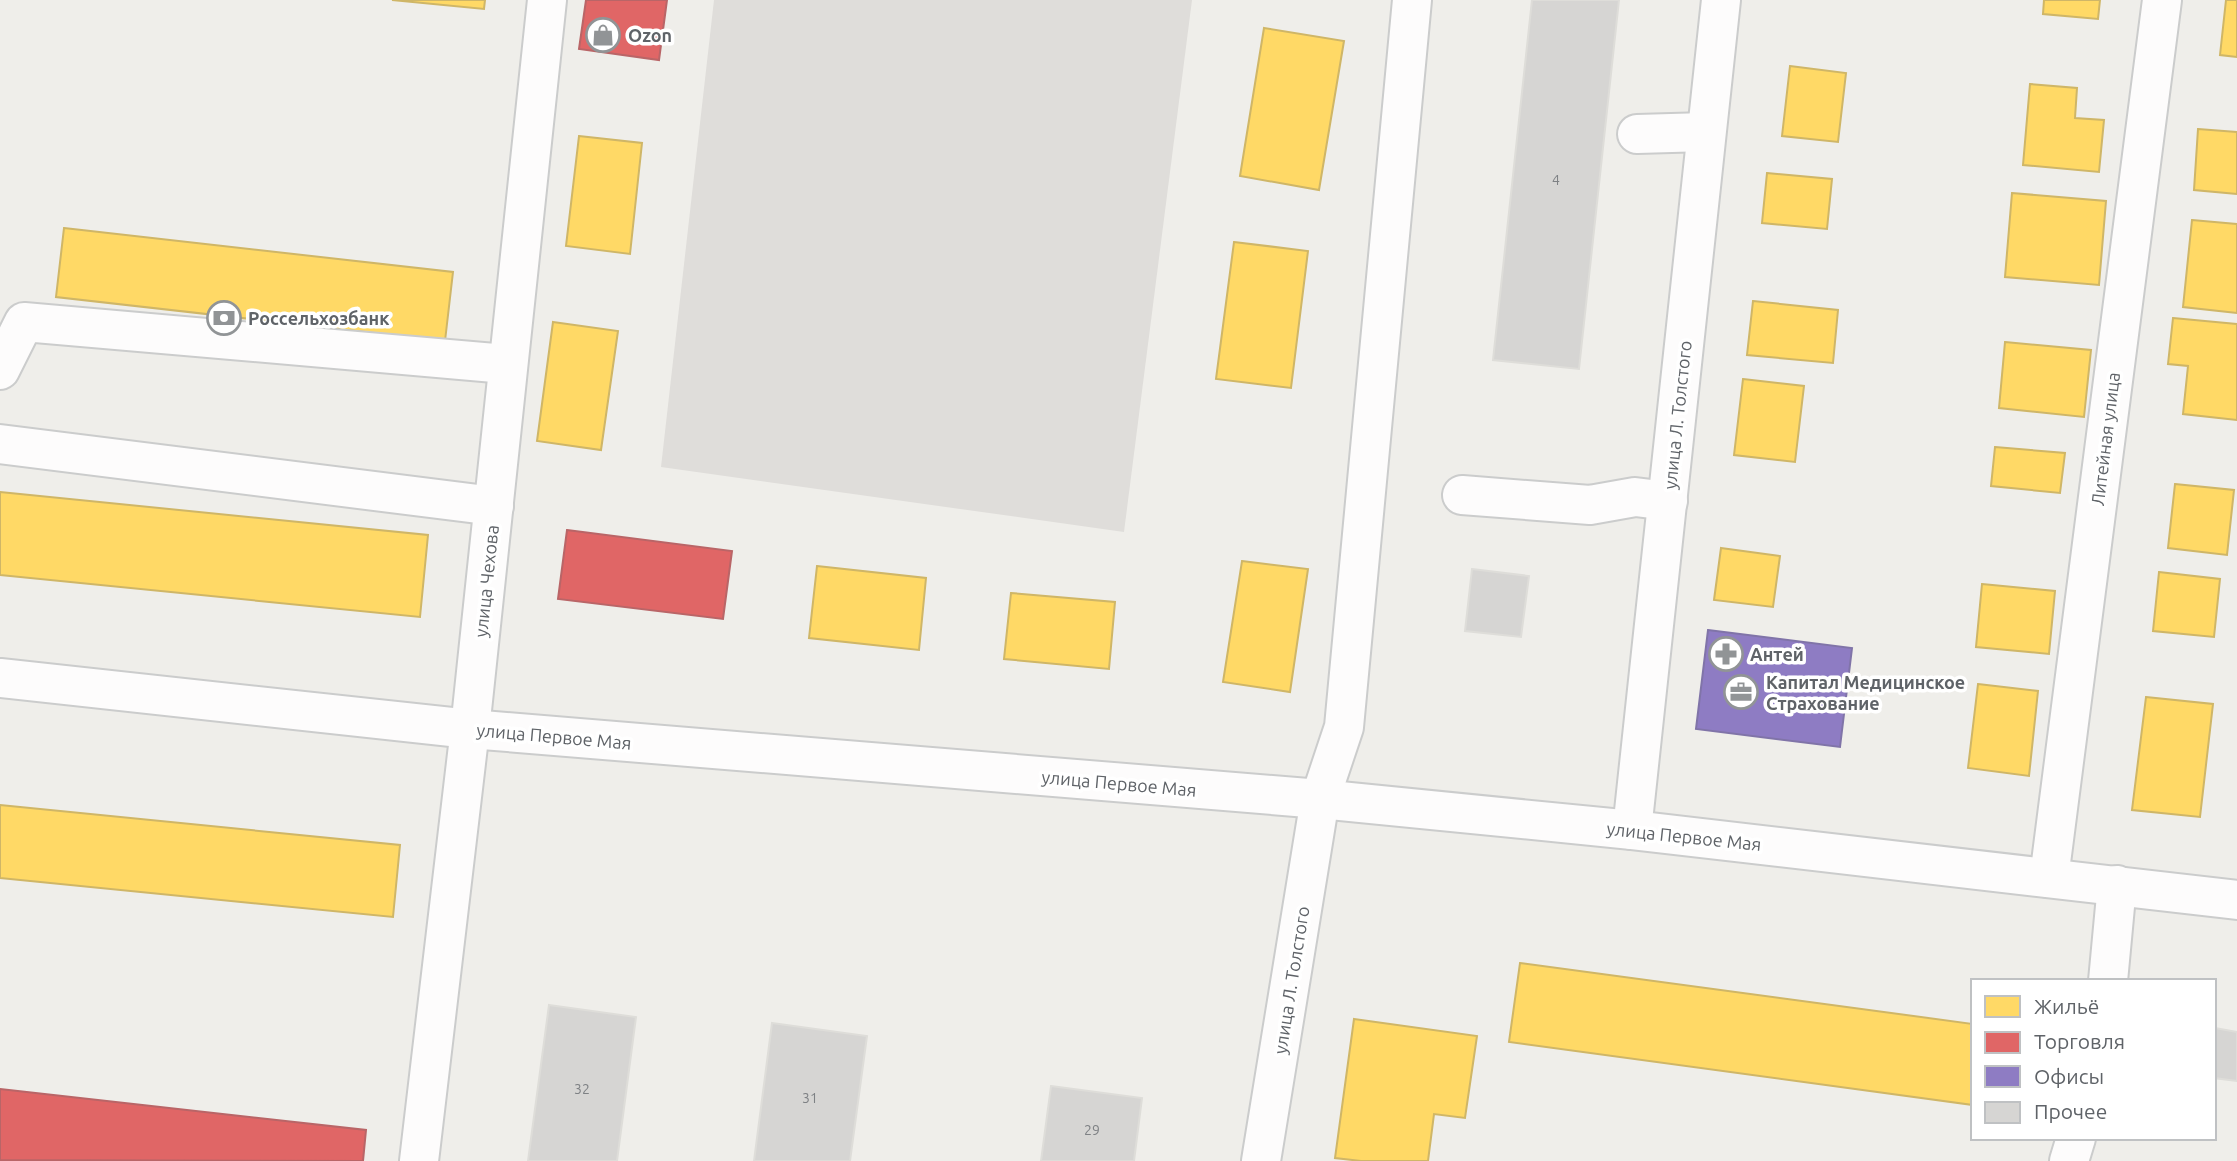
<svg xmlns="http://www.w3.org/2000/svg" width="2237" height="1161" font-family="Ubuntu,sans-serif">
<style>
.industrial{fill:#dfddda}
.homes{fill:#ffd966;stroke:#cfb667;stroke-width:2}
.shops{fill:#e06666;stroke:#b96567;stroke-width:2}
.offices{fill:#8e7cc3;stroke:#8074a8;stroke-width:2}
.building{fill:#d6d5d3;stroke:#deddd9;stroke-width:2}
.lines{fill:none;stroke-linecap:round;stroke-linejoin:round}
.minor-casing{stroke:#cbcccc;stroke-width:42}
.minor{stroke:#fdfcfc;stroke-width:38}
.labels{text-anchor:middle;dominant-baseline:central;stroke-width:7;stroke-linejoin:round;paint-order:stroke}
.number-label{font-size:14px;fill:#7e8184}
.poi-label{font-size:18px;font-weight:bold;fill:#5f6368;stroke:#fff;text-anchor:start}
.street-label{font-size:18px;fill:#5f6368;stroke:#fff}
</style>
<rect width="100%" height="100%" fill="#efeeea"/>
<polygon class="industrial" points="714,0 1192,0 1124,532 661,467"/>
<g class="homes">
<polygon points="392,0 485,0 484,9"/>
<polygon points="2044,0 2100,0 2098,19 2043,14"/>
<polygon points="2226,0 2237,0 2237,57 2220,55"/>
<polygon points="1264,28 1344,41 1319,190 1240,176"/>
<polygon points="1790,66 1846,73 1838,142 1782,136"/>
<polygon points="2030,84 2077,88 2075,118 2104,120 2099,172 2023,165"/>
<polygon points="2198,129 2237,132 2237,194 2194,190"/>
<polygon points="579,136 642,143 630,254 566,246"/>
<polygon points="1767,173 1832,179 1827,229 1762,223"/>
<polygon points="2012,193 2106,201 2099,285 2005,277"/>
<polygon points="2192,220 2237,224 2237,313 2183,307"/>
<polygon points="64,228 453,272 445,341 56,297"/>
<polygon points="1234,242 1308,251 1291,388 1216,379"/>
<polygon points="1753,301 1838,310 1833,363 1747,355"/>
<polygon points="2173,318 2237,324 2237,420 2183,414 2188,366 2168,364"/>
<polygon points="553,322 618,331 601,450 537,441"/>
<polygon points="2005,342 2091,350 2084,417 1999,408"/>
<polygon points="1743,379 1804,386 1795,462 1734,455"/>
<polygon points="1995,447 2065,453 2060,493 1991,486"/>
<polygon points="2175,484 2234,490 2227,555 2168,548"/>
<polygon points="0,492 428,535 420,617 0,575"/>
<polygon points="1721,548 1780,556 1773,607 1714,600"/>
<polygon points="1242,561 1308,569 1290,692 1223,682"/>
<polygon points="817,566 926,578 919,650 809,638"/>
<polygon points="2159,572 2220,579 2214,637 2153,631"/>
<polygon points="1982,584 2055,591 2049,654 1976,647"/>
<polygon points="1011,593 1115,602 1109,669 1004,659"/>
<polygon points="1978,684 2038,691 2029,776 1968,768"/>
<polygon points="2146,697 2213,704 2200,817 2132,810"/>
<polygon points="0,805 400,845 393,917 0,878"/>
<polygon points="1520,963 1973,1024 1973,1105 1509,1042"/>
<polygon points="1354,1019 1477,1036 1465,1118 1434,1114 1428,1161 1361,1161 1335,1158"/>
</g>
<g class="shops">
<polygon points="586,0 667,0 659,60 579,49"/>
<polygon points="567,530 732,551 723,619 558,599"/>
<polygon points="0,1089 366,1130 363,1161 0,1160"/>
</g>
<polygon class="offices" points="1708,630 1852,648 1840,747 1696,729"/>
<g class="building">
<polygon points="1532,0 1619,0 1579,369 1493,360"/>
<polygon points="1472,569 1529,576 1521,637 1465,631"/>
<polygon points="549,1005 636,1017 617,1161 528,1161"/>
<polygon points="772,1023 867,1036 850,1161 754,1161"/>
<polygon points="2215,1028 2237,1032 2237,1081 2214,1078"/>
<polygon points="1051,1086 1142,1098 1134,1161 1041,1161"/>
</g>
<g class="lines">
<g class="minor-casing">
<g id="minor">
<polyline points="1637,134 1706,132"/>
<polyline points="0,370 24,322 506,364"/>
<polyline points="0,444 494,506"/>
<polyline points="1462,495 1590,505 1635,497 1668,501"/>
<polyline points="0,678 470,729 1320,799 1632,830 2237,900"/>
<polyline points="1632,830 1721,0"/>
<polyline points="2049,878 2162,0"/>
<polyline points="2108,981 2117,885"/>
<polyline points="419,1161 470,729 547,0"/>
<polyline points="1261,1161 1320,799 1344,727 1412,0"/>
<polyline points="2069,1161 2076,1138"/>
</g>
</g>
<use href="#minor" class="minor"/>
</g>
<defs>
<g id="shop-ring" transform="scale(1.75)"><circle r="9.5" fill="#fff" stroke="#919496" stroke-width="1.5"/><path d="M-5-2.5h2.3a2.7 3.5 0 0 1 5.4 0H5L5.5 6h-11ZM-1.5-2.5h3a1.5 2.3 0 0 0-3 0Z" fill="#919496"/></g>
<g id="bank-ring" transform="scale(1.75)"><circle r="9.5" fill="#fff" stroke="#919496" stroke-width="1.5"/><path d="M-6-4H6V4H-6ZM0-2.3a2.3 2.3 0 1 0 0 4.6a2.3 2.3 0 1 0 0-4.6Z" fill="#919496"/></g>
<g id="pharmacy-ring" transform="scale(1.75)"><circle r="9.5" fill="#fff" stroke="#919496" stroke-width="1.5"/><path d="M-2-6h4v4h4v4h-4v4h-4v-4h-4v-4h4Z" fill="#919496"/></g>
<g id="office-ring" transform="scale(1.75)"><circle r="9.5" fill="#fff" stroke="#919496" stroke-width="1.5"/><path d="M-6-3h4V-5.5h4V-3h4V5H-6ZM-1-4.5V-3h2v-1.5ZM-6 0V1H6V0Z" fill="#919496"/></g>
</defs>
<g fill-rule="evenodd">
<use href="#shop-ring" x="603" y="35"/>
<use href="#bank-ring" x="224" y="318"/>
<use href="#pharmacy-ring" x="1726" y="654"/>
<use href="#office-ring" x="1741" y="692"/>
</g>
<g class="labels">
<g class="number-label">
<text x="1556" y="180">4</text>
<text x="582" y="1089">32</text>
<text x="810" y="1098">31</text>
<text x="1092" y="1130">29</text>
</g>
<g class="poi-label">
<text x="628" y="35">Ozon</text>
<text x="248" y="318">Россельхозбанк</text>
<text x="1750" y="654">Антей</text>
<text x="1766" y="682">Капитал Медицинское<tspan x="1766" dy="21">Страхование</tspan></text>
</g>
<g class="street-label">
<text transform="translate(1677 415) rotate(-84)">улица Л. Толстого</text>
<text transform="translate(2105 439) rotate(-83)">Литейная улица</text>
<text transform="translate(486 581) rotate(-84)">улица Чехова</text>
<text transform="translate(554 736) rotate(5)">улица Первое Мая</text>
<text transform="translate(1119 783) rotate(5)">улица Первое Мая</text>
<text transform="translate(1684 836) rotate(6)">улица Первое Мая</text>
<text transform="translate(1291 980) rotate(-81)">улица Л. Толстого</text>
</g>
</g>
<rect x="1971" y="979" width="245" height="161" fill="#ffffff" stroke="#bfc1c3" stroke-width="2"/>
<rect x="1985" y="996" width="35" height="21" fill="#ffd966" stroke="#bfc1c3" stroke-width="2"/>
<text x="2034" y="1014" font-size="21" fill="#5f6368">Жильё</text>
<rect x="1985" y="1032" width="35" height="21" fill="#e06666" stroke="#bfc1c3" stroke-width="2"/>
<text x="2034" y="1049" font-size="21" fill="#5f6368">Торговля</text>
<rect x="1985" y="1066" width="35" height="21" fill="#8e7cc3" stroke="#bfc1c3" stroke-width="2"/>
<text x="2034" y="1084" font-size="21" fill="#5f6368">Офисы</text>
<rect x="1985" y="1102" width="35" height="21" fill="#d6d5d3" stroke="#bfc1c3" stroke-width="2"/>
<text x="2034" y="1119" font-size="21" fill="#5f6368">Прочее</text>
</svg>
